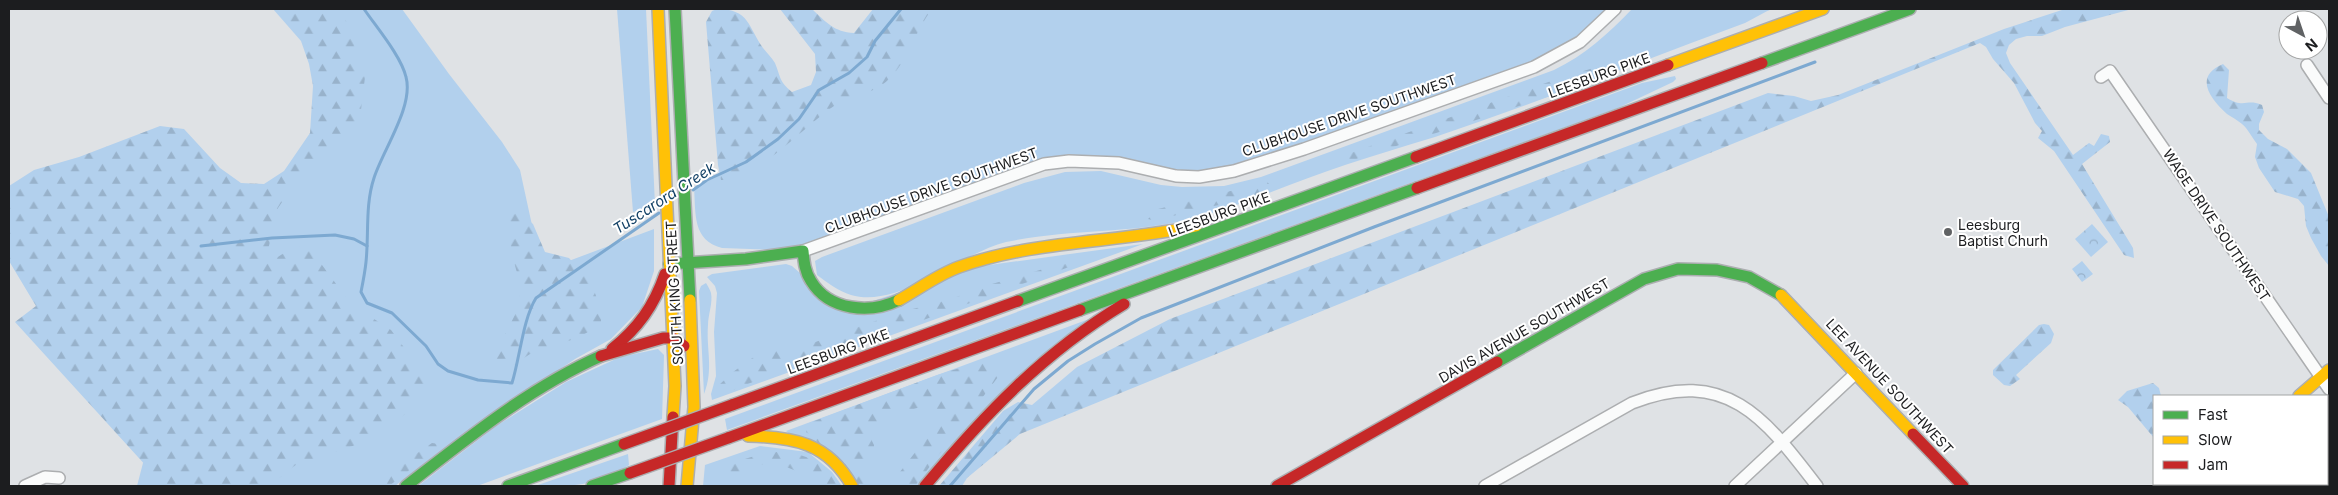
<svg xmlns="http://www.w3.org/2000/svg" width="2338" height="495" font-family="Inter,sans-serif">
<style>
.built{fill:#ccd3da}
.grass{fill:#b2d0ed}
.forest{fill:url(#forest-firs)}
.park{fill:url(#park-crowns)}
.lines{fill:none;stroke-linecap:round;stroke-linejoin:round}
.stream{stroke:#7da9d1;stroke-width:3}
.street-casing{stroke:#acaeb0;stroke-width:14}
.fast-casing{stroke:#acaeb0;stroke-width:14}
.slow-casing{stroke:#acaeb0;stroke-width:14}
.jam-casing{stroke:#acaeb0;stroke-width:14}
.street{stroke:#fafbfb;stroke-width:11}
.fast{stroke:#4caf50;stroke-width:11}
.slow{stroke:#ffc107;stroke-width:11}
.jam{stroke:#c62828;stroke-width:11}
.jam-bridge-casing{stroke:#acaeb0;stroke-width:14;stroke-linecap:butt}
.jam-bridge{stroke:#c62828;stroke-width:11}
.poi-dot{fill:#606264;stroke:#fff;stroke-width:2}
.labels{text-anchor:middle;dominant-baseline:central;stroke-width:4;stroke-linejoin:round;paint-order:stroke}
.street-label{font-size:14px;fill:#1c1d1f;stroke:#fff}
.poi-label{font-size:14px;fill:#1c1d1f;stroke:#fff;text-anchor:start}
.water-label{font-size:15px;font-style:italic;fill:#144267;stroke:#fff}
</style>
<defs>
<pattern id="forest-firs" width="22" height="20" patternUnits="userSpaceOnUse" patternTransform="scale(1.25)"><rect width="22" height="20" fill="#b2d0ed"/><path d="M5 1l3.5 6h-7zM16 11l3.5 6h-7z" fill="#98b2cb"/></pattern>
<pattern id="park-crowns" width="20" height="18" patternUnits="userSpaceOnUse" patternTransform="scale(1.25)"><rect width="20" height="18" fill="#b2d0ed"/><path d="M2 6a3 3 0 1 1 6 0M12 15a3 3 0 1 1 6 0" fill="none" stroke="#98b2cb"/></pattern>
</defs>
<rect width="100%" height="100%" fill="#dfe2e5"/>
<polygon class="built" points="2234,484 2293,484 2295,486 2232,486"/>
<g class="grass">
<polygon points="308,9 402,9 449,74 502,142 520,170 542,271 654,229 654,271 642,307 611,339 575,359 439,452 395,486 137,486 143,463 263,203 334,126"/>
<polygon points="617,9 646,9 655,205 633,212"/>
<path d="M 901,9 L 1615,9 L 1556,56 L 1234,171 L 1176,176 L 1068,161 L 803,251 L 722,248 C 692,240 696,214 694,188 L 746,162 Z"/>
<path d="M 1632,9 L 1771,9 L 1745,23 C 1642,61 1539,102 1435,137 C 1405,146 1375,155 1345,165 C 1293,182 1241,206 1187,220 C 1128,234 1066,229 1006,242 C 958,254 900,309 851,295 C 838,291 828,283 817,275 L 815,261 L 822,257 L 1024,183 L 1065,172 L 1101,171 L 1161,185 L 1182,187 L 1224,186 L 1261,177 L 1554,70 C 1585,55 1608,34 1632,9 Z"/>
<polygon points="1675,76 1676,79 1673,82 1618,108 727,430 725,419 1642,83"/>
<polygon points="1143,244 712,400 711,394 716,376 714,332 717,293 715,286 707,277 712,274 786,264 792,266 843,311 975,267"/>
<path d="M 706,283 C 708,286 710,290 711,293 C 713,303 708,315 708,325 C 706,350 714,369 704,394 L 699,291 L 701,286 Z"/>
<polygon points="1100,315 920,486 855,486 786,431"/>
<polygon points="658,349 664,355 662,419 477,486 418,486 496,426 566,382 620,357"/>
<polygon points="760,446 808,452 832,472 842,486 703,486 705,465"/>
<path d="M 628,454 L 629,465 C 597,487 572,486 535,486 Z"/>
</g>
<g class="forest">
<polygon points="273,9 342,9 365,77 360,118 291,189 278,208 267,254 273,260 292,248 305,246 322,265 351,304 391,330 429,381 425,393 399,420 365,442 297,464 269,486 168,486 158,479 15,322 36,306 9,261 9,186 34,170 79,157 160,126 184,129 220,168 241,183 264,184 284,171 310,133 313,86 309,64 301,41"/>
<path d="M 717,9 C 750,9 748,27 763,48 C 767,53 772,58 775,63 C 781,78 779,81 792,92 L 811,85 L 816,72 L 815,54 L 780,9 L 812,9 C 826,22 834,32 854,33 L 873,9 L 932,9 C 914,32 907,67 882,85 C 869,94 851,96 837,104 C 807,123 755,182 721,180 L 718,165 L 706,22 L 712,11 Z"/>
<polygon points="1742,9 1775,9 1746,15 1738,11"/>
<polygon points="2065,9 2132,9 2065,27 2042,36 2027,36 2016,39 2009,45 2006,53 2010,63 2073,155 2089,143 2094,146 2101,134 2109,136 2110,142 2082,164 2133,248 2134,258 2124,255 2054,151 2038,138 2042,131 2035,123 2014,83 1993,59 1986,47 1980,43 1020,434 967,478 962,486 939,486 1003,411 1018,402 1032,405 1077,367 1170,319 1768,93 1794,96 1811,101 1838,95 2004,29"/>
<polygon points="1610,63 1607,73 1581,86 1347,162 1339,161 1348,154 1557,79"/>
<path d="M 2223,64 L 2229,70 L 2227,98 C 2245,109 2246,98 2262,105 L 2264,112 L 2259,124 L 2259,130 L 2268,139 L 2287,149 L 2311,173 L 2329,217 L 2329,266 L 2321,256 L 2311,238 L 2306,226 L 2304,206 L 2298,199 L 2275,192 L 2259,168 L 2255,157 L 2257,144 C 2253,139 2250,133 2246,128 C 2241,122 2233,118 2227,114 C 2209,98 2194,76 2223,64 Z"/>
<polygon points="1267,182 1275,189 1236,202 1197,209 1156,221 1148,219 1158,209"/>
<polygon points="512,206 533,224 545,252 569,258 585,276 593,287 601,311 601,325 577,338 530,354 501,373 493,358 518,309 521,287 514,262 508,232"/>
<polygon points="1091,259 742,386 722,395 716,392 719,385 733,372 762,351 782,351 804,346 901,312 951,299 985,286 1057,265"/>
<polygon points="2044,324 2049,325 2054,334 2051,343 2016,375 2020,379 2010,386 2004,385 1993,375 1993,370 2039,325"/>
<path d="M 989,359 L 996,364 L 998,377 L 915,486 L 889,486 L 927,437 L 936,420 L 934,412 L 924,406 C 903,412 884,417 868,433 L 874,445 L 874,458 L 856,463 L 870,486 L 857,486 L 814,438 L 806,432 L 809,423 L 937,375 Z"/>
<polygon points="2153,383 2159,388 2161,396 2154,396 2154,438 2128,407 2118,400 2127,391"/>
<polygon points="432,443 439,444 437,449 389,486 369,486"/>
<path d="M 786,451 C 809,456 827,465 839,486 L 825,486 L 818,480 L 772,461 L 757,466 L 747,473 L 728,477 L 723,473 C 736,457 766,453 786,451 Z"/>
</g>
<g class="park">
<polygon points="2092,224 2108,242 2091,257 2075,239"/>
<polygon points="2082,261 2093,274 2082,282 2072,269"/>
</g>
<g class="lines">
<g class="stream">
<path d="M 364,9 C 377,28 401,56 406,77 C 414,106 383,150 374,178 C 365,205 369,234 366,262 C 365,272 363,282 361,292 L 367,303 L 392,313 L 426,346 L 438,364 L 448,371 L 478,380 L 512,383 C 520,357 523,319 536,298 L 659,213"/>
<polyline points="693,190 707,180 746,162 778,139 799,119 819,90 849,73 867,57 875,41 901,9"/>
<polyline points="201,246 272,238 335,235 354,239 367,246"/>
<polyline points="950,486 1034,389 1068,361 1095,344 1141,318 1374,227 1815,62"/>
</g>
<g class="street-casing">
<g id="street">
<polyline points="2307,65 2329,98"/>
<polyline points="2101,77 2110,71 2329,389"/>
<polyline points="803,251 1044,164 1069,161 1119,163 1176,176 1199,177 1234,171 1304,149 1534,67 1580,42 1615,9"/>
<polyline points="25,486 45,477 59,478"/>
<path d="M 1485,486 L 1632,403 C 1726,366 1765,418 1817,486"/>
<polyline points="1735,486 1856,373"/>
</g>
</g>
<g class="fast-casing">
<g id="fast">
<polyline points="675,9 690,300"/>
<polyline points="1762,63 1910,9"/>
<path d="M 669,264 L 746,259 L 803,251 C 804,262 805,272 811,281 C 829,311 870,314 899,300"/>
<polyline points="1018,301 1416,157"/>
<polyline points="1080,310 1417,188"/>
<polyline points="1497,362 1644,279 1678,269 1717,270 1749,277 1781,295"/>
<path d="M 406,486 C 468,438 529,388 601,356"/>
<polyline points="508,486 624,444"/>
<polyline points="592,486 630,473"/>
</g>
</g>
<g class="slow-casing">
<g id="slow">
<polyline points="658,9 675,386 673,417"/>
<polyline points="1668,65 1823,9"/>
<polyline points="1781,295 1913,434"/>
<path d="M 899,300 C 919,289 937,275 959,267 C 1035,240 1118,243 1196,226"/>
<polyline points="2299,396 2329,370"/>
<path d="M 748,436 C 794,437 828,443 852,486"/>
<polyline points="687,486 694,407 690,300"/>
</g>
</g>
<g class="jam-casing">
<g id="jam">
<polyline points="1416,157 1668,65"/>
<polyline points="1417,188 1762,63"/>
<path d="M 612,349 C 638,328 654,306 665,274"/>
<polyline points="601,356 663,338 673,338 684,346"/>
<polyline points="732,405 1018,301"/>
<polyline points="1913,434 1963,486"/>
<polyline points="728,438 1080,310"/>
<polyline points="669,486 673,417"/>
<path d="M 925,486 C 985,414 1043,353 1124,304"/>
<polyline points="1277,486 1497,362"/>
<polyline points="2200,486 2202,484"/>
</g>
</g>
<use href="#street" class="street"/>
<use href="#fast" class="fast"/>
<use href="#slow" class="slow"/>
<use href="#jam" class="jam"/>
<g class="jam-bridge-casing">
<g id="jam-bridge">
<polyline points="624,444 732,405"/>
<polyline points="630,473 728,438"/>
</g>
</g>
<use href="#jam-bridge" class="jam-bridge"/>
</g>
<circle class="poi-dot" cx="1948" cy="232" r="5"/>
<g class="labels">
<g class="street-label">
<text transform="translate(1599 75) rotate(-20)">LEESBURG PIKE</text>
<text transform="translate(1349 115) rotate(-19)">CLUBHOUSE DRIVE SOUTHWEST</text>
<text transform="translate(931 190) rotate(-20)">CLUBHOUSE DRIVE SOUTHWEST</text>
<text transform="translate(1219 214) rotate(-20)">LEESBURG PIKE</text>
<text transform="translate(2217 225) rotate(56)">WAGE DRIVE SOUTHWEST</text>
<text transform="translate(674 293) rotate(-93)">SOUTH KING STREET</text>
<text transform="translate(1524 330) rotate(-30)">DAVIS AVENUE SOUTHWEST</text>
<text transform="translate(838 351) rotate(-20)">LEESBURG PIKE</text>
<text transform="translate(1890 386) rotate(47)">LEE AVENUE SOUTHWEST</text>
</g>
<g class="poi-label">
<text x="1958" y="224">Leesburg<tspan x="1958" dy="16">Baptist Churh</tspan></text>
</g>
<g class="water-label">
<text transform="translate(664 198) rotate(-33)">Tuscarora Creek</text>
</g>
</g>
<rect width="2338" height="495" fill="none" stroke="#1c1d1f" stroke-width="20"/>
<rect x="2153" y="395" width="175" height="90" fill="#ffffff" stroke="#a4a5a5"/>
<rect x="2163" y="411" width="25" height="8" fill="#4caf50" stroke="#a4a5a5"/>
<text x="2198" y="420" font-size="15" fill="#1c1d1f">Fast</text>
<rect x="2163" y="436" width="25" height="8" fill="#ffc107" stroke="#a4a5a5"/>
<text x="2198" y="445" font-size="15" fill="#1c1d1f">Slow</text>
<rect x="2163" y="461" width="25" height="8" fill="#c62828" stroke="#a4a5a5"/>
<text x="2198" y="470" font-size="15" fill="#1c1d1f">Jam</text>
<g transform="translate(2303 35) rotate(140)"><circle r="24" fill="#ffffff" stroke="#a4a5a5"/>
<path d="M0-4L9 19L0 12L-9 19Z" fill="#606264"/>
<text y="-8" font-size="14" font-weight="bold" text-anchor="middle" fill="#1c1d1f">N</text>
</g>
</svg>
